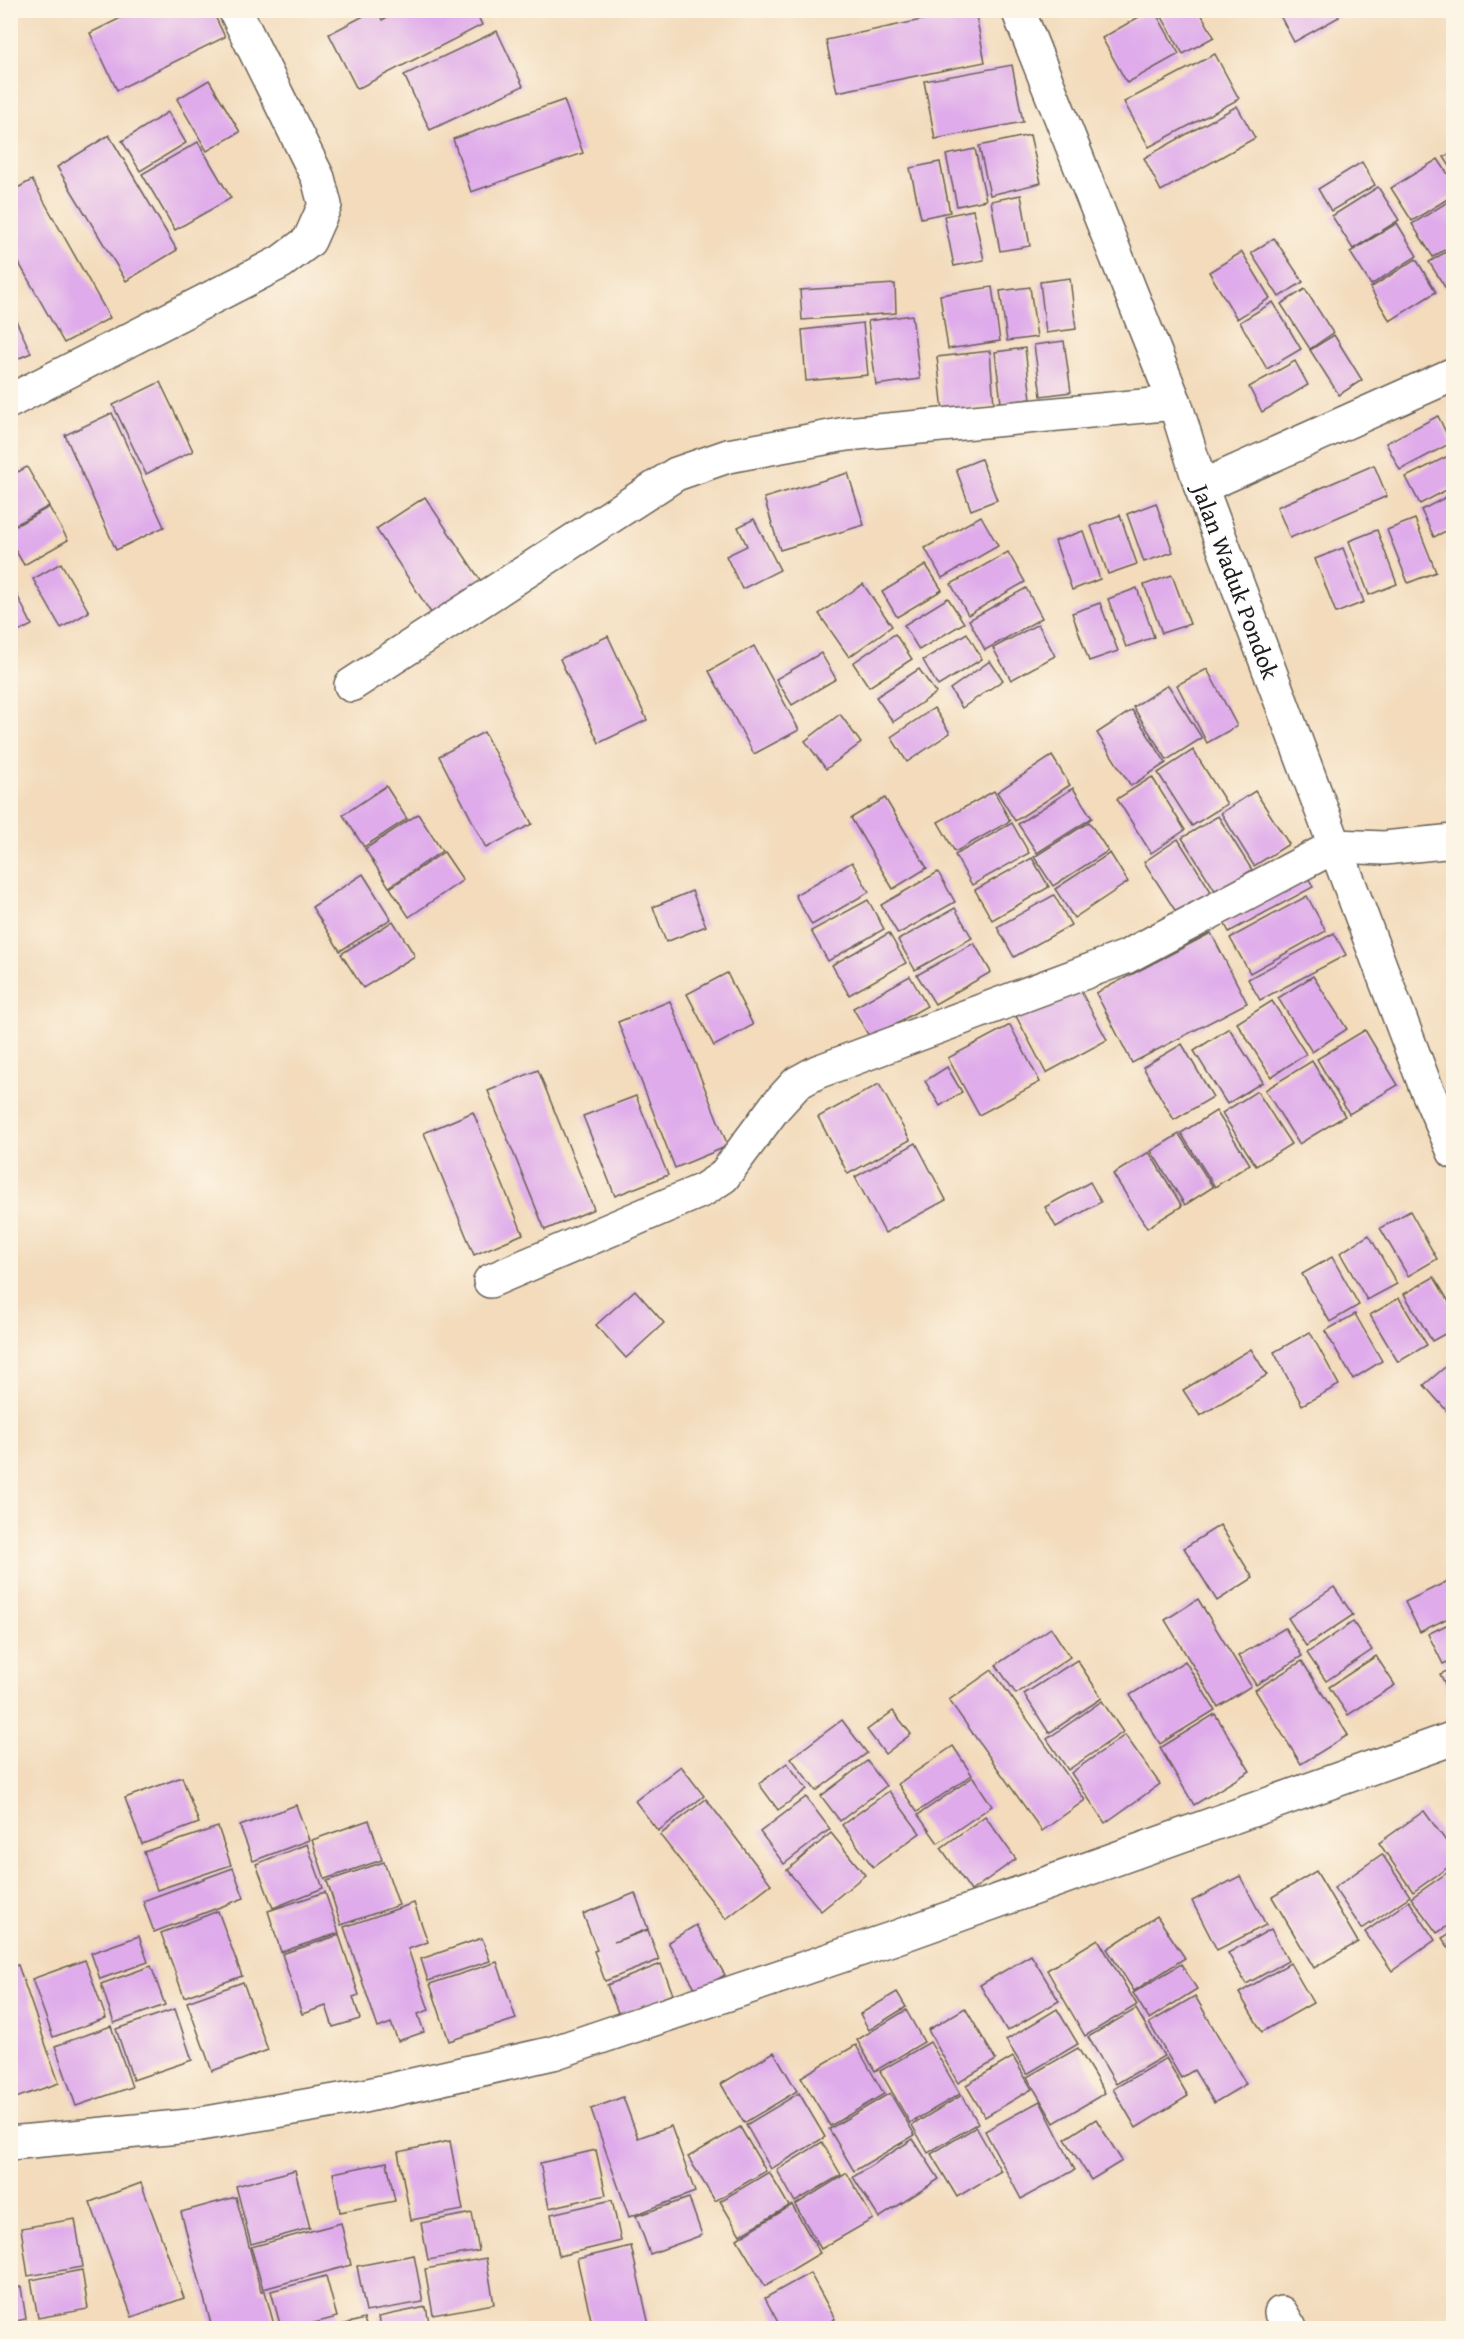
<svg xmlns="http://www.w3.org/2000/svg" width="1464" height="2339" font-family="'Gentium Book Plus',serif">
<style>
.building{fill:#dfabeb}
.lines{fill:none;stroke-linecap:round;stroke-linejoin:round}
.minor-casing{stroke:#675f54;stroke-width:36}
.minor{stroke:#fff;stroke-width:33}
.labels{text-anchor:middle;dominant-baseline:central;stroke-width:5;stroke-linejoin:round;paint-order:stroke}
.street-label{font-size:24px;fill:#1c1c1c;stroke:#fcf5e5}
</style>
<rect width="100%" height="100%" fill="#fcf5e5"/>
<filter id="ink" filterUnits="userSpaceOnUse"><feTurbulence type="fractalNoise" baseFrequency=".0167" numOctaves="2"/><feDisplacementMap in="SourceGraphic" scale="12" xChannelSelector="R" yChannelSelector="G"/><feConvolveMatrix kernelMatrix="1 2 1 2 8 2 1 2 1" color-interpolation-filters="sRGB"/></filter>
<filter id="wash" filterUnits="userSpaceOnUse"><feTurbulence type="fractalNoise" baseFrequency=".008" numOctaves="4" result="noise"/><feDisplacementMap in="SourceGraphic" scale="24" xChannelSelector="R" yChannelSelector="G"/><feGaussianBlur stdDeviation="1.35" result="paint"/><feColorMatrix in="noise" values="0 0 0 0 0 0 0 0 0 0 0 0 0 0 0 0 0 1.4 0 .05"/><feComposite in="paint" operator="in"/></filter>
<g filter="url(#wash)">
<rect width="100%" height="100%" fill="#f3dbbc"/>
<g id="blocks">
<g class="building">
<polygon points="137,10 212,10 225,37 117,90 90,33"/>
<polygon points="375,10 378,10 382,20 401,10 475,10 482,25 357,89 329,34"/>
<polygon points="969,10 975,10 985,62 837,92 826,40"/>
<polygon points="1151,10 1154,10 1179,54 1127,83 1102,38"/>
<polygon points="1158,10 1199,10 1214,37 1183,54"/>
<polygon points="1277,10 1335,10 1339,17 1294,42"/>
<polygon points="497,31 523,86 430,130 404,75"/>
<polygon points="1215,54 1239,99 1149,147 1124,102"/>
<polygon points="1012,65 1023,122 935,139 924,81"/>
<polygon points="209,80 240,132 207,151 177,99"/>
<polygon points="564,100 583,153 471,192 453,139"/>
<polygon points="1237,106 1255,138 1161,191 1144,158"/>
<polygon points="168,112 186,143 140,171 122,141"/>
<polygon points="109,135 177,250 126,281 57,167"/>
<polygon points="1030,135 1041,183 990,195 979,146"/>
<polygon points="198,142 231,198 175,230 142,174"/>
<polygon points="975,149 986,200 957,206 946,155"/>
<polygon points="1454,151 1454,173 1444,157"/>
<polygon points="1438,159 1454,183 1454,195 1412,221 1391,188"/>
<polygon points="940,162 950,212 921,218 910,168"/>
<polygon points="1362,162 1375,185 1331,211 1318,189"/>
<polygon points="32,180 110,318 64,343 10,247 10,192"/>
<polygon points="1378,187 1399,220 1353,249 1332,216"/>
<polygon points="1021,195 1030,246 1000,251 991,201"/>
<polygon points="1454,198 1454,244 1433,257 1412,224"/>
<polygon points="973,210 984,260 954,266 944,216"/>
<polygon points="1397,223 1417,256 1371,285 1350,252"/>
<polygon points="1274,238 1303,282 1279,297 1251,253"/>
<polygon points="1454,247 1454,293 1450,295 1429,262"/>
<polygon points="1242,252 1270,298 1237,319 1209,272"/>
<polygon points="1416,259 1436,292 1390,321 1370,288"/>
<polygon points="1070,278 1076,329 1046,333 1040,282"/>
<polygon points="895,284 896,313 802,320 800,290"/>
<polygon points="992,287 1000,341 948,349 940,295"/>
<polygon points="1030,287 1037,337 1007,341 1000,291"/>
<polygon points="1305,289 1333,333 1310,349 1281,304"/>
<polygon points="1454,298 1454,311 1448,301"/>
<polygon points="1273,302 1301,349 1267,369 1240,322"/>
<polygon points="13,314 31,353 10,362 10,315"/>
<polygon points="912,315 920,379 876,385 868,321"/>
<polygon points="863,323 868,375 806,381 802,330"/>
<polygon points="1334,335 1362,380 1339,395 1310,350"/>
<polygon points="1064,341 1071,392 1041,396 1034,345"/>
<polygon points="1025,348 1031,399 1001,403 995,352"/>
<polygon points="990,351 994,405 943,411 937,357"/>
<polygon points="1295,361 1308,385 1262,412 1249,387"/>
<polygon points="160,382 193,451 146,474 113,405"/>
<polygon points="112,413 164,527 116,550 65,435"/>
<polygon points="1438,416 1451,443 1400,470 1386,443"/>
<polygon points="1454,453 1454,486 1420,504 1406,477"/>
<polygon points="981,459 997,500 971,510 956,469"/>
<polygon points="1374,465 1387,496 1290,538 1277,507"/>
<polygon points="27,467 49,506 10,528 10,476"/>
<polygon points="848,473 864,525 780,550 764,498"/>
<polygon points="1454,493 1454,527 1434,537 1421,510"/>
<polygon points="425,497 487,590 437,622 376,529"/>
<polygon points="1156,503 1173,552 1144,562 1127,514"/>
<polygon points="49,507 68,540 24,565 10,541 10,529"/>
<polygon points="1120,515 1137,564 1108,574 1091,526"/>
<polygon points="981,516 998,546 942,578 925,548"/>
<polygon points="754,519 780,570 742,589 726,556 747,546 738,527"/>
<polygon points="1415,519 1436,572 1408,583 1387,530"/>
<polygon points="1377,530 1397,584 1369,595 1349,541"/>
<polygon points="1083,531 1100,579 1072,590 1055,541"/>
<polygon points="1343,548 1364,602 1336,613 1315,559"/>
<polygon points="1008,552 1025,582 968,615 951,584"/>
<polygon points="61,563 89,612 61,628 33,579"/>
<polygon points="926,565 942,590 897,617 882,592"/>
<polygon points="1172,575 1190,624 1162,633 1144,585"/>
<polygon points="10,581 32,625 10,636"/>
<polygon points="863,584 892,626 849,657 819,614"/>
<polygon points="1026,588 1042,618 985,650 969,620"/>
<polygon points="1137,588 1154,637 1126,647 1108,599"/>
<polygon points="948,598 964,623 919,650 904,625"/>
<polygon points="1100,603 1118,651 1089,661 1072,613"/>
<polygon points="1038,624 1055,656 1011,680 993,648"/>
<polygon points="967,633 982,659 938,686 923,660"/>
<polygon points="895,634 912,659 869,687 853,663"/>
<polygon points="608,636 647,720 599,743 560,659"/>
<polygon points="754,646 799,730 754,754 709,671"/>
<polygon points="821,653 836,679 792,705 776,679"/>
<polygon points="990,661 1003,680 962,708 950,689"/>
<polygon points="919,669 936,693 893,722 876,697"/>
<polygon points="1207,669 1237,726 1207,743 1177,685"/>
<polygon points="1168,685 1202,738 1167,760 1133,707"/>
<polygon points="934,708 950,733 907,762 891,737"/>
<polygon points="1132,710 1166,763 1131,786 1097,733"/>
<polygon points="840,714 861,743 826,769 805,741"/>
<polygon points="484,732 532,824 486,848 439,756"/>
<polygon points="1193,750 1227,804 1192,826 1158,773"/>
<polygon points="1052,756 1070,785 1015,821 997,792"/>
<polygon points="1152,777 1185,830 1151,853 1117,799"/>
<polygon points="386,786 407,819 364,847 343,815"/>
<polygon points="1073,788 1092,818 1037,853 1018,824"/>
<polygon points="994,791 1010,821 955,852 938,822"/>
<polygon points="1255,791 1289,844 1254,866 1221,813"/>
<polygon points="885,798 927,868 893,889 851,818"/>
<polygon points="418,814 442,851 389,887 365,849"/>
<polygon points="1218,816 1252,870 1216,892 1182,838"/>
<polygon points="1089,822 1108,851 1053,886 1034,857"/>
<polygon points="1012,823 1029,853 972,885 955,855"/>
<polygon points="1178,839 1212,893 1178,915 1144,862"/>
<polygon points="444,852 463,880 409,917 390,888"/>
<polygon points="1110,853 1128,882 1074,918 1055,889"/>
<polygon points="1032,858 1049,887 992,920 975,890"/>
<polygon points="852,862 869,892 812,925 795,895"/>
<polygon points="1303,868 1313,887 1229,932 1219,913"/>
<polygon points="938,872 955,902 898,934 881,905"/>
<polygon points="363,874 391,919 340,951 312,907"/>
<polygon points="692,891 706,926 666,942 653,907"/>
<polygon points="1054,895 1071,925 1014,957 997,927"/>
<polygon points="1307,896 1326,931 1250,973 1230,938"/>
<polygon points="868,900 884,929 828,961 811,931"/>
<polygon points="955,908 972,938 915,970 898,940"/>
<polygon points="393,921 415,956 363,988 341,954"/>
<polygon points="889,933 906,963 849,995 832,965"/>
<polygon points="1211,933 1247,1003 1132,1063 1096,993"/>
<polygon points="1334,933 1346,955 1260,1000 1248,979"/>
<polygon points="974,943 991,972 935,1004 917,975"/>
<polygon points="727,973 753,1025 714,1046 687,994"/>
<polygon points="910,976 927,1006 870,1038 853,1008"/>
<polygon points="1313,976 1347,1029 1312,1052 1278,998"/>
<polygon points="1077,984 1107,1040 1046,1073 1016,1016"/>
<polygon points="670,1001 728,1146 675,1168 618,1022"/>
<polygon points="1272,1001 1306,1054 1271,1077 1237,1023"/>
<polygon points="1010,1025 1040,1082 979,1115 948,1058"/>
<polygon points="1229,1028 1263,1082 1227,1104 1194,1051"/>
<polygon points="1365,1030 1398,1085 1349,1114 1317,1059"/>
<polygon points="1182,1044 1213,1097 1174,1120 1143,1067"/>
<polygon points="1312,1061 1345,1116 1299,1144 1265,1090"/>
<polygon points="947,1067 962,1092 940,1106 925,1081"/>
<polygon points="538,1070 594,1209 545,1230 488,1091"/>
<polygon points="879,1084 910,1140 848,1174 818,1117"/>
<polygon points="1257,1091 1291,1144 1256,1166 1222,1113"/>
<polygon points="636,1096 668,1175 615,1196 583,1116"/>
<polygon points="1216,1111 1250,1164 1215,1187 1181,1133"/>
<polygon points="473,1112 523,1234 474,1255 424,1133"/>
<polygon points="1179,1134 1213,1187 1185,1205 1151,1151"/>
<polygon points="916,1143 946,1200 885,1233 855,1177"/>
<polygon points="1149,1152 1182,1206 1147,1228 1113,1174"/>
<polygon points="1090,1182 1101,1202 1056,1227 1045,1207"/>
<polygon points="1410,1211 1437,1259 1408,1276 1380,1228"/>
<polygon points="1369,1235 1397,1284 1367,1300 1340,1253"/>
<polygon points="1332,1257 1359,1305 1330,1322 1302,1274"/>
<polygon points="1434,1277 1454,1310 1454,1329 1432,1341 1404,1294"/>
<polygon points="635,1290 664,1323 626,1358 596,1325"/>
<polygon points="1399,1298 1427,1345 1398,1362 1370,1315"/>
<polygon points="1355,1314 1382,1361 1353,1379 1325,1331"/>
<polygon points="1310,1332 1339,1385 1302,1405 1274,1352"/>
<polygon points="1251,1349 1267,1375 1200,1416 1183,1390"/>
<polygon points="1450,1363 1454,1366 1454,1419 1424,1385"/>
<polygon points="1220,1525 1253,1578 1217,1601 1184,1548"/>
<polygon points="1454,1578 1454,1615 1420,1632 1405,1602"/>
<polygon points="1334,1587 1353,1615 1306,1646 1288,1618"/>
<polygon points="1198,1599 1251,1686 1218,1707 1165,1620"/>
<polygon points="1454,1621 1454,1659 1443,1664 1428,1634"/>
<polygon points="1353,1622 1372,1650 1326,1681 1307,1653"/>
<polygon points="1051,1628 1070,1657 1016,1694 996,1665"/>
<polygon points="1285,1628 1302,1656 1256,1685 1238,1656"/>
<polygon points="1376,1656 1395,1685 1348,1715 1329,1687"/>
<polygon points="1077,1660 1102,1698 1049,1733 1024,1694"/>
<polygon points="1185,1661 1215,1710 1160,1744 1130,1695"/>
<polygon points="1302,1661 1348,1735 1301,1764 1255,1690"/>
<polygon points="1454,1668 1454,1701 1440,1674"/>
<polygon points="992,1670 1085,1800 1042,1831 949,1700"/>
<polygon points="1102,1701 1123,1732 1068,1770 1047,1739"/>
<polygon points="893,1711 911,1734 885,1754 867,1730"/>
<polygon points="1215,1714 1250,1771 1194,1805 1160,1748"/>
<polygon points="842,1720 867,1753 816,1791 791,1758"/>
<polygon points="1125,1735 1160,1784 1105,1823 1071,1773"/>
<polygon points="953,1746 972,1775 917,1812 898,1784"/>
<polygon points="867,1761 886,1786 840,1821 821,1796"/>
<polygon points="787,1763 807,1789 778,1810 759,1784"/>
<polygon points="681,1766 704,1796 658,1831 635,1801"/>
<polygon points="182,1777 199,1823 142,1844 125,1798"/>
<polygon points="973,1777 992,1806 938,1843 918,1815"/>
<polygon points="889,1791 920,1833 873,1867 842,1825"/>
<polygon points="806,1797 830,1829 784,1864 760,1832"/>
<polygon points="706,1799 771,1884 726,1919 660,1835"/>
<polygon points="296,1805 309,1840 253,1861 240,1826"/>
<polygon points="1424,1811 1454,1852 1454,1863 1413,1892 1379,1843"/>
<polygon points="985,1816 1016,1859 971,1891 941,1848"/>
<polygon points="369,1820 382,1860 325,1879 312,1840"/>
<polygon points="218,1827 231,1865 157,1890 144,1852"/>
<polygon points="831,1833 865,1875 821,1911 787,1870"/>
<polygon points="307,1844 323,1888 273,1908 256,1864"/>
<polygon points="1382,1854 1410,1896 1362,1929 1334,1888"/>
<polygon points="384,1862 399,1905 341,1925 327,1881"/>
<polygon points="233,1868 244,1898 154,1932 143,1901"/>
<polygon points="1454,1868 1454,1922 1437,1933 1411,1898"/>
<polygon points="1316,1871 1358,1942 1314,1968 1272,1897"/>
<polygon points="1240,1876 1266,1925 1217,1950 1192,1901"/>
<polygon points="325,1892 339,1933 281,1952 268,1911"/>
<polygon points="635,1893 648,1929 614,1942 648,1930 659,1960 605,1981 594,1951 597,1950 583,1914"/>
<polygon points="1409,1901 1435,1940 1392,1971 1365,1932"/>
<polygon points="414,1903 428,1942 408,1949 429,2010 418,2014 424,2032 398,2041 391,2023 378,2028 344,1927"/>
<polygon points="218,1911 242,1976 184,1997 161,1933"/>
<polygon points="1157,1916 1185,1958 1134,1991 1107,1949"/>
<polygon points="696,1925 725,1975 697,1991 668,1942"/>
<polygon points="1271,1929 1288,1961 1246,1984 1228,1953"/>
<polygon points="1454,1931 1454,1955 1442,1938"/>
<polygon points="339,1935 359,1995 353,1997 360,2019 333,2027 326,2006 302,2014 282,1954"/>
<polygon points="139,1936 148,1962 100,1979 91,1953"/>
<polygon points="482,1938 490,1961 428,1981 421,1959"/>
<polygon points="1098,1939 1137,2005 1085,2036 1047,1970"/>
<polygon points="1031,1955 1059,2001 1007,2031 980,1985"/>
<polygon points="85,1960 106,2018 53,2037 32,1979"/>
<polygon points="497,1962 516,2019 449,2041 430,1984"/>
<polygon points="1290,1963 1313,2003 1262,2032 1239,1993"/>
<polygon points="661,1964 673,1994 619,2015 607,1985"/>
<polygon points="1181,1964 1197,1989 1149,2019 1133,1993"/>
<polygon points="18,1965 59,2083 10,2100 10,1967"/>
<polygon points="151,1966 165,2005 114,2023 101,1984"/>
<polygon points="243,1982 268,2050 212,2071 187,2002"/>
<polygon points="897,1992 906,2007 869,2030 860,2014"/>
<polygon points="1195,1996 1246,2084 1214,2103 1194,2070 1181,2078 1149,2023"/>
<polygon points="965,2008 996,2060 958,2083 928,2030"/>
<polygon points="175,2009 192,2060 133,2080 116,2029"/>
<polygon points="1057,2009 1078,2044 1027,2074 1006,2040"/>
<polygon points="1136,2009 1164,2056 1116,2084 1088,2037"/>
<polygon points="906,2010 924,2042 875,2071 857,2040"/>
<polygon points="111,2026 132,2087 76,2106 55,2046"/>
<polygon points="930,2042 960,2094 910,2123 880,2071"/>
<polygon points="856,2045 884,2094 830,2126 801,2077"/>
<polygon points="1078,2048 1105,2093 1054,2123 1027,2077"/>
<polygon points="774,2052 797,2091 744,2123 721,2084"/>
<polygon points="1013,2057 1032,2089 985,2117 966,2085"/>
<polygon points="1166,2058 1188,2096 1136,2128 1113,2089"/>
<polygon points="799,2093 825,2137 771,2169 746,2125"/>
<polygon points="890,2093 915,2135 854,2171 829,2129"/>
<polygon points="962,2095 978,2123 928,2153 912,2125"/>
<polygon points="623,2097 638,2138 671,2126 695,2192 629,2217 591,2109"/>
<polygon points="1040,2101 1075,2170 1021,2199 985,2131"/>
<polygon points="1096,2119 1122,2161 1091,2180 1065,2139"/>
<polygon points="740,2127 766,2171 715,2201 688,2157"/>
<polygon points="976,2127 1001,2171 957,2197 931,2154"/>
<polygon points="913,2139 939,2179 879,2218 853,2177"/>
<polygon points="450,2141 463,2210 411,2220 398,2152"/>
<polygon points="822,2142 841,2175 795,2202 777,2170"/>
<polygon points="596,2150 606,2195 549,2208 540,2163"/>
<polygon points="387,2162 395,2201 340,2212 333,2173"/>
<polygon points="295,2170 310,2228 251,2244 236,2186"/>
<polygon points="769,2172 789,2206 740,2235 720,2201"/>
<polygon points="847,2173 873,2219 821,2249 795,2205"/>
<polygon points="141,2183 184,2298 132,2317 90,2202"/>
<polygon points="236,2197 261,2291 265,2291 274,2325 262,2328 212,2328 181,2212"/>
<polygon points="689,2198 702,2235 650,2254 636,2216"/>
<polygon points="612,2200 621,2241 559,2256 551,2214"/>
<polygon points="792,2205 820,2253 765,2286 737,2239"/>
<polygon points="472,2213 479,2251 428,2260 421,2223"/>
<polygon points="75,2219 83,2267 28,2276 21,2228"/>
<polygon points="341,2223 351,2265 263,2289 251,2247"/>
<polygon points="631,2246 649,2325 632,2328 593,2328 577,2259"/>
<polygon points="414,2255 423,2302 366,2312 357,2266"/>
<polygon points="486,2258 494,2304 433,2315 425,2269"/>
<polygon points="82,2270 88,2309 38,2318 31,2280"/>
<polygon points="810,2273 835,2319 818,2328 781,2328 765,2298"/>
<polygon points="326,2276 337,2317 295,2328 281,2328 271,2291"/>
<polygon points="21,2287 26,2319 10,2322 10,2289"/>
<polygon points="426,2307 430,2328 380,2328 378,2317"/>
<polygon points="364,2319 367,2328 335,2328 334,2327"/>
<polygon points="25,2323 25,2328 10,2328 10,2325"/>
</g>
</g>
</g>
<g filter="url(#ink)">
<use href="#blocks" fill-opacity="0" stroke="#675f54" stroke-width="1.5"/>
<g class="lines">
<g class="minor-casing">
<g id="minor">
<path id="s1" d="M 1018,10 L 1175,403 L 1201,487 L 1335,846 L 1425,1085 L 1454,1152"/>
<polyline points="10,401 281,262 309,241 325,205 318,178 235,10"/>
<polyline points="1201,487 1454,374"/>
<polyline points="351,685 676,474 728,456 846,434 1175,403"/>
<polyline points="490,1281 703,1190 723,1177 775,1107 797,1083 817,1072 1126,957 1335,846 1384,848 1454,841"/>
<polyline points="10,2143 189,2126 364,2096 553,2053 894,1938 1454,1738"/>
<polyline points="1281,2313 1290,2328"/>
</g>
</g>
<use href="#minor" class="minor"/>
</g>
</g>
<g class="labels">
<g class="street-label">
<text stroke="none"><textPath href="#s1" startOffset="612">Jalan Waduk Pondok</textPath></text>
</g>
</g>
<rect width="1464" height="2339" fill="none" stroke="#fcf5e5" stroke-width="36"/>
</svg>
